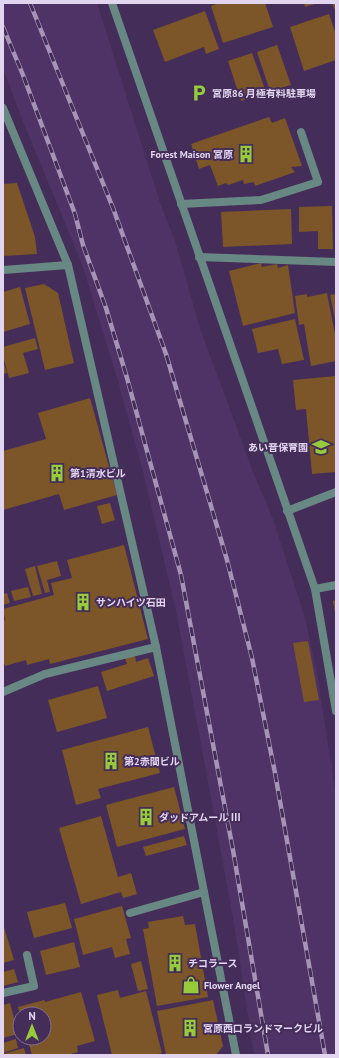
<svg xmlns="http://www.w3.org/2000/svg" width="339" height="1058" font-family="'PT Sans','Noto Sans JP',sans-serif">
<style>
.built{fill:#4f3366}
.building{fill:#7c5528}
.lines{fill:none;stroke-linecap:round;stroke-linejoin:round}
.minor{stroke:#688884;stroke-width:8}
.rail-casing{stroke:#a594b5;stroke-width:4.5}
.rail{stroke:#452d59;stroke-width:3;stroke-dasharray:9;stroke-linecap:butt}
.labels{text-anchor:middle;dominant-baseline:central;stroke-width:4;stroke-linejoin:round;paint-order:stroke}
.poi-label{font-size:10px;font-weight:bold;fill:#e2d5f0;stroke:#452d59;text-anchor:start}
</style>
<rect width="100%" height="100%" fill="#452d59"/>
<polygon class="built" points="3,3 97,3 160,203 175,241 200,328 253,472 273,519 305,618 317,674 336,796 336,1055 254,1055 235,929 204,760 176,611 144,475 118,381 82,264 22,119 3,69"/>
<g class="building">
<polygon points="219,3 265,3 273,27 223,43 211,6"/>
<polygon points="304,3 318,3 305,7"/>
<polygon points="332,3 336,3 336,13"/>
<polygon points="205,11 219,49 206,54 204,47 165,62 153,30"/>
<polygon points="329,14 336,35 336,60 304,71 290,27"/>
<polygon points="277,45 291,85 270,91 257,52"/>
<polygon points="252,53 266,92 241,101 228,61"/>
<polygon points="269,117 272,123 285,118 302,166 291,167 295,172 255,186 254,182 244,184 243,180 228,185 226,183 218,186 210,165 199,169 191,144"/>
<polygon points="17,183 35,237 37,254 3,256 3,184"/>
<polygon points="332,206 333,249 318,249 318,231 299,232 299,207"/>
<polygon points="291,209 292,244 223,247 221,212"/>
<polygon points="261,263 262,267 277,264 278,268 288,265 295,313 243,326 229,271"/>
<polygon points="44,284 58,293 74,363 45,370 25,288"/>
<polygon points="20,287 30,324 3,332 3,292"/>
<polygon points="327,293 336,339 336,361 311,366 304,324 299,325 295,296 307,294 307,297"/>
<polygon points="336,294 336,319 335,319 330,295"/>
<polygon points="295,319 304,360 282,364 278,349 258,353 252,329"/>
<polygon points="35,338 38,349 23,353 29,373 9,378 3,356 3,347"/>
<polygon points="3,361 7,373 3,374"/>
<polygon points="336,376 336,472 312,474 306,409 296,410 293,380"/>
<polygon points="90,398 117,495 64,510 59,494 3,510 3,451 46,439 38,413"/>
<polygon points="110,503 115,520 102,524 97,506"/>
<polygon points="124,545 148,639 50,664 49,659 27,665 26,660 5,666 3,660 3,621 5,620 3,609 54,595 51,583 72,578 67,560"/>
<polygon points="57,561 61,576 47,580 50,592 45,593 37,566"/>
<polygon points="35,566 42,594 33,596 25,569"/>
<polygon points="28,587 31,597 14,601 11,591"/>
<polygon points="7,593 10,603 3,605 3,594"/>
<polygon points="336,600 336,613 335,613 333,601"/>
<polygon points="308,641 319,700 304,702 293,643"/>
<polygon points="135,656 136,662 148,658 154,676 107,691 101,672 127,664 125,658"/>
<polygon points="98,686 107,718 57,732 48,700"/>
<polygon points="148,727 160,773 98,789 101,798 76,805 62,750"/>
<polygon points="174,787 185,829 117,847 106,805"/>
<polygon points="101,816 118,877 131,873 137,894 123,898 121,892 81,904 59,828"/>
<polygon points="184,836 187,845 146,856 143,847"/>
<polygon points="65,903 72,928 34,938 27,912"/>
<polygon points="122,906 131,938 126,939 130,954 115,958 112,947 83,955 74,919"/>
<polygon points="183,916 185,925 195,924 208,997 157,1006 143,929 149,928 148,922"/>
<polygon points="3,924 14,960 3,963"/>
<polygon points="74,942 80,967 46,975 40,951"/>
<polygon points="141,961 148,989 138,991 131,964"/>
<polygon points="14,969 18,982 3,986 3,972"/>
<polygon points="118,990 120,998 146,991 162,1053 155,1055 112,1055 97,995"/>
<polygon points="81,992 95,1041 77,1046 78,1052 67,1055 32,1055 27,1038 44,1038 44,1014 20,1014 18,1007 44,1000 45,1002"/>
<polygon points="213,1000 223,1046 216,1055 166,1055 157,1011"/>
<polygon points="10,1003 18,1034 3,1038 3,1005"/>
<polygon points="16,1039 18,1048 3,1053 3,1043"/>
<polygon points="24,1048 26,1055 3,1055 3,1054"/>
</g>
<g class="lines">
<g class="minor">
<polyline points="112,3 315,589 336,711"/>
<polyline points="3,108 68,265 156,647 236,1055"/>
<polyline points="181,204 261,200 318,182 301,132"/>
<polyline points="199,257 336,262"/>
<polyline points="3,270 68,265"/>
<polyline points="287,511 336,492"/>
<polyline points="315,589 336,585"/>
<polyline points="3,692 45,674 156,647"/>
<polyline points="130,913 204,892"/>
<polyline points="3,993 34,986 27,955"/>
</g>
<g class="rail-casing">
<g id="rail">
<polyline points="30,3 113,208 166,354 227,560 252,658 275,773 325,1055"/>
<polyline points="3,27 23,75 59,171 75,214 83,245 106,308 127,378 181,575 233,850 268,1055"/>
</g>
</g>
<use href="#rail" class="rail"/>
</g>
<defs>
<g id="parking-bare" transform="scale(1.38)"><path d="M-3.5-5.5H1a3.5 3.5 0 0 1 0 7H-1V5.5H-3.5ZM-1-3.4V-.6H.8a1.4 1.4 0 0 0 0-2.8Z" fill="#96cc39" stroke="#452d59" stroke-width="2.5" paint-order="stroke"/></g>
<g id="building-bare" transform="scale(1.38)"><path d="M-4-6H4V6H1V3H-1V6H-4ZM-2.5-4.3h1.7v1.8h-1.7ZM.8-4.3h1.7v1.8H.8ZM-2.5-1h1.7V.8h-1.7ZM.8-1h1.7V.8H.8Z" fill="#96cc39" stroke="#452d59" stroke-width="2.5" paint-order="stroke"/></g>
<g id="school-bare" transform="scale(1.38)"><path d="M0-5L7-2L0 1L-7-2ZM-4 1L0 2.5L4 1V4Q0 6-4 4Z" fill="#96cc39" stroke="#452d59" stroke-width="2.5" paint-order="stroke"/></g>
<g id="shop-bare" transform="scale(1.38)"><path d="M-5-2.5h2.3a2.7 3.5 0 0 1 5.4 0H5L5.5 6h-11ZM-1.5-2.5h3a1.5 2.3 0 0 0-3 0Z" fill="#96cc39" stroke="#452d59" stroke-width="2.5" paint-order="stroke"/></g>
</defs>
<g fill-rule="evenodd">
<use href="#parking-bare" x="199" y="93"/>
<use href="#building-bare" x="246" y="154"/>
<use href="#school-bare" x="321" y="447"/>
<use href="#building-bare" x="57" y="473"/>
<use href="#building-bare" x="83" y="602"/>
<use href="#building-bare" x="111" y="761"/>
<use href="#building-bare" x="146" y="817"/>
<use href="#building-bare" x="175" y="963"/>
<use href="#shop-bare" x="191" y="985"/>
<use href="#building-bare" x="190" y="1028"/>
</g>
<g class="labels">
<g class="poi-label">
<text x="212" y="93">宮原86 月極有料駐車場</text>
<text x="233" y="154" text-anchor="end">Forest Maison 宮原</text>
<text x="308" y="447" text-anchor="end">あい音保育園</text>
<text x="70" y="473">第1清水ビル</text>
<text x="96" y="602">サンハイツ石田</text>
<text x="124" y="761">第2赤間ビル</text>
<text x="159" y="817">ダッドアムール Ⅲ</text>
<text x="188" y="963">チコラース</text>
<text x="204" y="985">Flower Angel</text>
<text x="203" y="1028">宮原西口ランドマークビル</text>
</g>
</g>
<rect width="339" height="1058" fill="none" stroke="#e2d5f0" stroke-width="8"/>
<g transform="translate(32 1026)"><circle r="19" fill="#452d59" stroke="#847095"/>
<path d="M0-3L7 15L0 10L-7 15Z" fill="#96cc39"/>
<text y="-6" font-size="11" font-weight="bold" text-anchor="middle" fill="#e2d5f0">N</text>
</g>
</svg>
